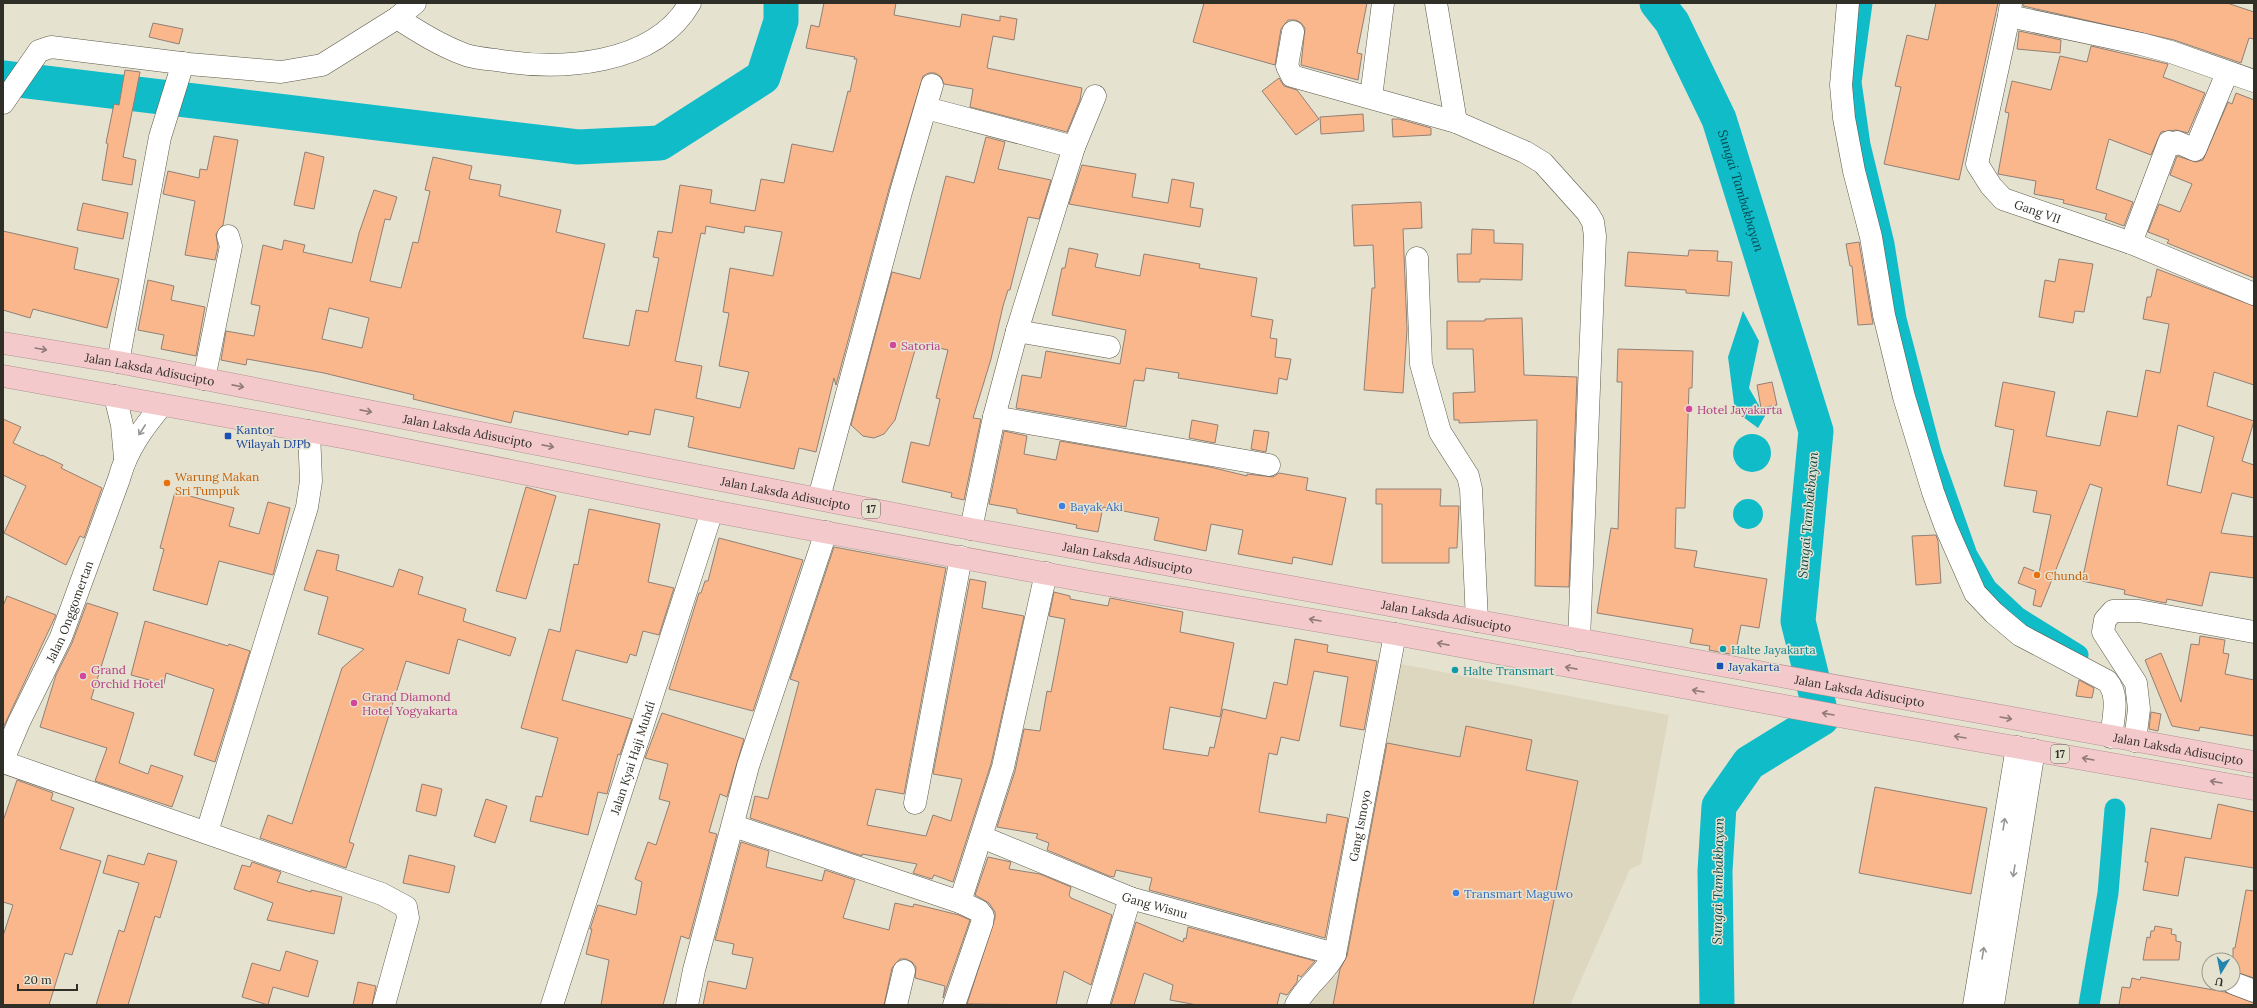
<svg xmlns="http://www.w3.org/2000/svg" width="2257" height="1008" font-family="Lora,serif">
<style>
.built{fill:#dcd7be}
.water{fill:#11bcc9}
.lines{fill:none;stroke-linecap:round;stroke-linejoin:round}
.canal{stroke:#11bcc9;stroke-width:21}
.river{stroke:#11bcc9;stroke-width:35}
.building{fill:#fbb78c;stroke:#908076;fill-rule:evenodd}
.minor-casing{stroke:#5c5949;stroke-width:23}
.highway-casing{stroke:#af9392;stroke-width:23}
.minor{stroke:#fff;stroke-width:22}
.highway{stroke:#f4c9cc;stroke-width:22}
.oneway{stroke:#927c7a}
.oneway2{stroke:#979693}
.hotel-dot{fill:#d1479c;stroke:#e6e2d0;stroke-width:1.5}
.transit-dot{fill:#1a4fb4;stroke:#e6e2d0;stroke-width:1.5}
.food-dot{fill:#e8710a;stroke:#e6e2d0;stroke-width:1.5}
.shop-dot{fill:#3f7fe0;stroke:#e6e2d0;stroke-width:1.5}
.culture-dot{fill:#0f9aa8;stroke:#e6e2d0;stroke-width:1.5}
.labels{text-anchor:middle;dominant-baseline:central;stroke-width:3;stroke-linejoin:round;paint-order:stroke}
.shield{fill:#e6e2d0;stroke:#66645a;stroke-width:1}
.shield-label{font-size:11px;font-weight:bold;fill:#2f2e27}
.street-label{font-size:12px;fill:#2f2e27;stroke:#e6e2d0}
.hotel-label{font-size:12px;fill:#b23c85;stroke:#e6e2d0;text-anchor:start}
.transit-label{font-size:12px;fill:#164399;stroke:#e6e2d0;text-anchor:start}
.food-label{font-size:12px;fill:#c56008;stroke:#e6e2d0;text-anchor:start}
.shop-label{font-size:12px;fill:#366cbe;stroke:#e6e2d0;text-anchor:start}
.culture-label{font-size:12px;fill:#0d838f;stroke:#e6e2d0;text-anchor:start}
.water-label{font-size:13px;font-style:italic;fill:#03474c;stroke:#e6e2d0}
</style>
<rect width="100%" height="100%" fill="#e6e2d0"/>
<polygon class="built" points="1396,663 1669,715 1641,864 1630,869 1570,1005 1305,1005 1319,985 1337,975"/>
<g class="water">
<polygon points="1743,311 1759,341 1749,388 1765,416 1758,428 1735,411 1728,357"/>
<circle cx="1752" cy="453" r="19"/>
<circle cx="1748" cy="514" r="15"/>
</g>
<g class="lines">
<g class="canal">
<polyline points="1862,3 1851,82 1860,145 1884,244 1896,319 1931,453 1967,555 1987,589 2017,617 2078,655"/>
<polyline points="2089,1005 2108,893 2115,809"/>
</g>
<g class="river">
<path id="s1" d="M 1657,3 L 1672,22 L 1719,119 L 1816,431 L 1798,621 L 1822,718 L 1749,763 L 1719,806 L 1715,871 L 1717,1005"/>
<polyline points="3,78 578,147 660,143 763,77 781,21 781,3"/>
</g>
</g>
<g class="building">
<path d="M 824,3 L 896,3 L 894,15 L 960,27 L 962,14 L 1000,21 L 1000,16 L 1017,19 L 1014,40 L 993,36 L 987,68 L 1082,88 L 1080,100 L 1067,132 L 970,107 L 973,89 L 944,84 L 941,77 L 935,73 L 929,73 L 923,76 L 889,189 L 836,385 L 834,378 L 816,452 L 799,448 L 794,469 L 688,447 L 694,417 L 655,409 L 650,435 L 629,431 L 628,435 L 514,411 L 511,423 L 413,399 L 414,395 L 324,373 L 247,359 L 246,365 L 221,360 L 226,331 L 254,336 L 260,306 L 251,304 L 263,245 L 282,250 L 284,240 L 305,245 L 303,252 L 352,263 L 359,233 L 374,190 L 397,197 L 390,220 L 385,219 L 370,281 L 401,288 L 413,242 L 418,243 L 430,191 L 425,190 L 433,157 L 472,166 L 469,179 L 501,185 L 499,196 L 561,210 L 556,232 L 605,244 L 583,338 L 629,346 L 636,310 L 648,312 L 659,258 L 653,257 L 658,231 L 672,233 L 680,185 L 712,190 L 710,203 L 755,211 L 761,179 L 784,183 L 792,144 L 833,152 L 848,91 L 850,92 L 857,59 L 854,59 L 855,57 L 806,48 L 811,25 L 819,27 ZM 706,226 L 744,233 L 745,226 L 782,232 L 773,276 L 730,268 L 723,312 L 729,313 L 719,366 L 749,372 L 740,408 L 696,398 L 702,366 L 675,361 L 701,233 L 705,234 ZM 329,308 L 369,318 L 362,348 L 322,339 Z"/>
<polygon points="1204,3 1367,3 1357,53 1362,54 1358,80 1301,65 1305,28 1301,23 1296,20 1288,20 1281,29 1275,65 1193,42"/>
<polygon points="1936,3 1998,3 1959,180 1884,164 1901,87 1895,86 1907,35 1928,40"/>
<polygon points="2023,3 2227,3 2254,12 2254,39 2249,38 2241,63 2174,40 2023,6"/>
<polygon points="153,23 183,29 179,44 149,37"/>
<polygon points="2019,31 2061,40 2060,53 2017,49"/>
<polygon points="2091,46 2168,64 2163,77 2205,93 2188,133 2176,130 2161,132 2151,155 2109,139 2096,189 2133,202 2124,226 2105,219 2107,214 2063,203 2064,200 2034,194 2036,181 1998,174 2009,113 2005,112 2012,81 2051,90 2060,56 2087,62"/>
<polygon points="125,70 140,72 123,157 136,160 132,185 102,180 108,144 106,143 114,104 119,105"/>
<polygon points="1279,78 1284,86 1297,90 1319,119 1296,135 1262,91"/>
<polygon points="2236,93 2254,100 2254,278 2167,243 2169,240 2148,232 2159,204 2180,212 2192,184 2170,175 2177,156 2196,162 2203,160 2228,102 2232,104"/>
<polygon points="1363,114 1364,131 1321,134 1320,117"/>
<polygon points="1392,119 1399,119 1431,128 1431,135 1393,137"/>
<polygon points="214,136 238,140 223,225 216,234 218,247 215,260 185,255 195,201 163,194 168,171 199,178 200,169 207,170"/>
<polygon points="986,137 1005,142 998,169 1051,180 1039,219 1028,217 1010,290 1008,290 1003,306 991,359 973,418 981,419 964,500 951,497 952,493 902,482 911,442 929,446 940,399 936,398 948,350 917,343 895,420 884,434 874,438 863,436 851,425 892,272 920,279 946,176 974,183"/>
<polygon points="305,152 324,157 314,209 294,205"/>
<polygon points="1082,165 1136,174 1132,197 1168,203 1172,179 1194,183 1190,207 1203,209 1200,227 1069,204"/>
<polygon points="1421,202 1422,228 1403,229 1407,329 1403,393 1364,390 1372,288 1375,288 1373,245 1354,246 1352,205"/>
<polygon points="83,203 128,213 123,239 77,230"/>
<polygon points="1472,229 1494,230 1494,243 1523,244 1522,280 1480,279 1480,282 1458,282 1457,254 1471,254"/>
<polygon points="3,231 78,248 74,269 119,279 107,328 33,309 30,318 3,310"/>
<polygon points="1859,242 1873,324 1858,325 1852,266 1850,266 1846,244"/>
<polygon points="1069,248 1098,254 1095,267 1140,276 1144,254 1200,264 1199,268 1257,278 1251,316 1273,320 1270,338 1277,339 1275,357 1291,359 1287,380 1279,378 1277,394 1178,378 1179,373 1146,368 1144,381 1134,380 1126,427 1016,408 1022,375 1041,378 1046,351 1120,364 1126,330 1052,315 1062,268 1065,268"/>
<polygon points="1689,250 1718,251 1717,261 1732,262 1729,296 1686,293 1686,290 1625,286 1628,252 1688,256"/>
<polygon points="2059,259 2093,264 2084,312 2075,311 2073,323 2039,317 2045,280 2055,282"/>
<path d="M 2157,269 L 2254,306 L 2254,385 L 2214,372 L 2207,406 L 2254,421 L 2242,461 L 2254,465 L 2254,498 L 2232,493 L 2221,533 L 2254,537 L 2254,578 L 2210,572 L 2202,606 L 2167,599 L 2166,603 L 2155,601 L 2124,594 L 2125,590 L 2082,581 L 2102,488 L 2090,484 L 2041,607 L 2033,605 L 2036,590 L 2018,583 L 2024,567 L 2039,573 L 2051,515 L 2033,512 L 2037,491 L 2004,486 L 2014,430 L 1995,426 L 2003,382 L 2055,392 L 2046,436 L 2100,446 L 2107,411 L 2137,417 L 2146,370 L 2160,373 L 2169,324 L 2143,319 L 2147,297 L 2151,297 ZM 2178,425 L 2214,437 L 2201,493 L 2167,485 Z"/>
<polygon points="148,280 174,286 171,300 205,307 196,356 161,349 164,335 138,330"/>
<polygon points="1522,318 1524,375 1577,377 1569,587 1535,586 1537,420 1459,423 1459,420 1454,420 1453,393 1475,392 1473,349 1447,349 1447,321 1485,321 1485,319"/>
<polygon points="1618,349 1693,351 1692,388 1689,388 1685,508 1676,508 1675,548 1697,551 1694,567 1767,579 1759,628 1741,625 1735,655 1709,650 1710,646 1690,643 1693,629 1597,613 1611,528 1618,529 1622,382 1617,382"/>
<polygon points="1772,382 1777,405 1761,408 1757,385"/>
<polygon points="3,419 21,427 13,443 42,456 42,455 63,465 61,468 102,488 84,538 80,536 66,565 4,533 26,486 3,475"/>
<polygon points="1192,420 1218,425 1215,443 1189,438"/>
<polygon points="1254,430 1269,432 1266,452 1251,449"/>
<polygon points="1004,431 1027,436 1024,454 1056,460 1060,441 1210,467 1247,476 1247,474 1273,477 1279,473 1308,478 1306,490 1346,498 1332,565 1293,557 1292,564 1238,554 1243,530 1211,524 1206,551 1154,540 1159,518 1103,507 1098,532 1076,528 1077,525 1017,513 1017,509 989,504"/>
<polygon points="526,487 556,496 526,599 496,591"/>
<polygon points="1376,489 1441,489 1440,506 1459,506 1457,548 1449,548 1449,563 1382,563 1382,504 1376,504"/>
<polygon points="175,492 234,508 229,526 259,534 268,502 290,508 273,575 219,561 207,605 153,590 164,549 160,548"/>
<polygon points="589,509 660,524 648,582 674,588 659,635 643,631 636,656 630,654 627,663 576,650 562,700 632,719 620,755 618,754 607,794 598,792 588,835 530,821 536,796 542,797 558,738 521,728 549,629 560,632 574,564 578,565"/>
<polygon points="1936,535 1938,541 1941,583 1916,585 1912,536"/>
<polygon points="719,538 803,560 753,711 669,689 699,593 701,593 705,581 708,581"/>
<polygon points="834,547 946,568 904,794 876,789 867,825 926,836 933,815 951,821 962,779 933,774 970,579 986,582 982,608 1024,616 991,764 953,882 934,875 932,879 913,873 917,864 862,854 862,856 750,818 755,796 768,799 799,682 790,679"/>
<polygon points="317,550 339,555 336,570 393,587 399,569 423,577 418,594 466,609 463,621 516,638 510,656 458,639 449,674 406,661 349,842 354,844 346,868 260,838 268,815 292,824 342,668 364,649 318,634 328,597 304,590"/>
<polygon points="1054,592 1070,596 1070,599 1108,606 1110,598 1183,612 1180,632 1234,643 1220,717 1170,707 1163,749 1208,756 1210,747 1214,748 1223,709 1266,719 1274,682 1287,685 1295,639 1328,645 1327,652 1377,661 1364,730 1340,726 1348,677 1314,671 1299,741 1281,737 1277,755 1269,753 1259,812 1326,823 1327,814 1348,818 1325,938 1149,890 1152,878 1116,870 1114,877 1109,876 1047,850 1049,843 1036,838 1038,834 997,827 1015,771 1024,729 1040,731 1047,691 1051,692 1065,619 1049,616"/>
<polygon points="7,596 56,615 3,728 3,606"/>
<polygon points="87,603 118,613 91,699 134,713 119,763 148,774 151,765 183,776 172,807 95,781 107,748 40,727 56,675 72,643"/>
<polygon points="145,621 228,646 229,644 250,651 215,762 194,755 214,689 166,673 164,684 131,675"/>
<polygon points="2200,636 2225,640 2223,653 2229,654 2225,674 2254,680 2254,736 2200,727 2199,731 2172,726 2145,660 2161,653 2181,702 2191,644 2199,645"/>
<polygon points="2079,680 2094,688 2092,698 2076,696"/>
<polygon points="2151,712 2161,714 2158,731 2149,729"/>
<polygon points="662,713 744,739 727,797 720,794 709,832 717,834 689,939 681,936 663,1005 601,1005 609,960 586,954 592,929 590,929 598,905 636,915 642,882 635,879 648,842 656,845 670,802 659,799 668,764 645,758"/>
<polygon points="1466,726 1532,740 1526,770 1578,781 1533,1005 1333,1005 1340,969 1347,956 1387,743 1460,757"/>
<polygon points="17,780 53,793 51,800 74,808 60,849 101,861 72,955 65,953 49,1005 3,1005 3,936 13,905 3,902 3,821"/>
<polygon points="422,784 442,789 436,816 416,811"/>
<polygon points="1875,787 1987,808 1971,894 1859,873"/>
<polygon points="486,799 507,806 495,843 474,836"/>
<polygon points="2218,804 2254,812 2254,868 2185,857 2178,896 2143,890 2148,862 2145,862 2151,828 2211,839"/>
<polygon points="741,842 769,851 766,867 822,881 825,870 855,880 843,918 889,930 895,903 913,907 914,904 959,915 970,920 943,998 945,986 915,978 916,967 912,962 906,959 900,959 892,968 884,1005 703,1005 708,981 746,989 753,958 732,954 734,944 715,940"/>
<polygon points="148,853 177,861 160,918 155,916 128,1005 96,1005 119,930 124,932 139,883 103,873 108,855 144,865"/>
<polygon points="409,855 455,866 449,893 403,883"/>
<polygon points="988,857 1011,862 1009,869 1040,874 1071,887 1069,895 1071,898 1112,915 1091,985 1064,971 1056,1005 967,1004 995,918 995,912 989,903 975,895"/>
<polygon points="252,862 281,872 277,882 311,892 311,890 342,897 334,934 267,920 273,903 234,889 242,865 250,867"/>
<polygon points="2246,890 2254,891 2254,978 2233,971 2233,948 2235,948"/>
<polygon points="1136,922 1183,942 1184,938 1186,939 1188,927 1315,961 1301,977 1298,975 1297,982 1287,995 1280,993 1277,1005 1197,1005 1170,1000 1173,985 1144,973 1134,1005 1111,1005"/>
<polygon points="2155,926 2172,929 2171,934 2176,935 2176,941 2181,942 2179,960 2143,960 2147,937 2150,938 2151,931 2154,931"/>
<polygon points="286,951 318,961 308,997 273,987 268,1005 242,997 252,963 280,971"/>
<polygon points="2141,977 2225,992 2254,1003 2254,1005 2119,1005 2122,987 2130,988 2132,978 2140,980"/>
<polygon points="358,982 376,986 372,1005 353,1005"/>
</g>
<g class="lines">
<g class="minor-casing">
<g id="minor">
<polyline points="1436,3 1456,122"/>
<path d="M 1848,3 L 1841,85 L 1844,118 L 1854,171 L 1871,237 L 1884,315 L 1904,397 L 1933,492 L 1945,525 L 1975,593 L 1994,613 L 2020,635 L 2107,681 C 2120,695 2113,719 2111,737"/>
<polyline points="2011,3 2009,16 2141,44 2171,52 2254,81"/>
<path id="s2" d="M 2009,16 L 1977,164 L 1991,186 L 2003,199 L 2131,243 L 2254,294"/>
<path d="M 397,18 C 419,32 441,46 466,55 C 475,58 486,59 496,60 C 559,71 654,66 690,3"/>
<polyline points="1293,32 1287,66 1292,76 1456,122 1525,152 1543,163 1587,212 1593,222 1595,236 1579,640"/>
<polyline points="1371,97 1383,3"/>
<polyline points="3,103 39,51 51,47 189,64 281,72 322,65 397,18 415,3"/>
<polyline points="926,108 1074,147"/>
<polyline points="2131,243 2169,142 2176,144 2177,142 2195,150 2227,73"/>
<polyline points="1417,258 1421,364 1440,432 1468,476 1471,489 1477,621"/>
<polyline points="1017,331 1109,347"/>
<polyline points="118,362 160,137 183,63"/>
<polyline points="204,379 231,246 228,236"/>
<polyline points="115,396 122,425 125,458"/>
<polyline points="994,417 1269,465"/>
<polyline points="819,498 901,192 932,85"/>
<polyline points="971,529 994,417 1017,331 1074,147 1095,96"/>
<polyline points="2135,741 2139,709 2136,683 2103,632 2105,620 2113,611 2139,611 2254,632"/>
<path id="s3" d="M 3,760 L 19,722 L 61,637 L 119,479 C 127,449 143,428 162,405"/>
<polyline points="3,762 382,894 406,907 408,918 384,1005"/>
<polyline points="915,803 961,557"/>
<polyline points="734,826 960,902 979,911 983,916 982,923 954,1005"/>
<polyline points="207,832 307,507 311,481 309,431"/>
<path id="s4" d="M 982,837 L 1130,898 L 1335,954"/>
<polyline points="960,902 1003,767 1046,573"/>
<polyline points="2233,983 2254,991"/>
<path id="s5" d="M 552,1005 L 712,511"/>
<polyline points="687,1005 694,970 748,766 826,532"/>
<polyline points="896,1005 904,971"/>
<polyline points="1098,1005 1130,898"/>
<path id="s6" d="M 1296,1005 C 1306,985 1325,974 1335,954 L 1395,634"/>
<polyline points="1974,1005 2017,747"/>
<polyline points="1993,1005 2034,750"/>
</g>
</g>
<g class="highway-casing">
<g id="highway">
<path id="s7" d="M 3,343 L 118,362 L 971,529 L 2254,762"/>
<polyline points="3,376 347,438 712,511 1091,582 1395,634 1866,721 2254,789"/>
</g>
</g>
<use href="#minor" class="minor"/>
<use href="#highway" class="highway"/>
</g>
<defs><path id="oneway-shaft" d="M-6 0H5M1.5-3L5.5 0L1.5 3" fill="none" stroke-width="1.6" stroke-linecap="round" stroke-linejoin="round"/></defs>
<g class="oneway">
<use href="#oneway-shaft" transform="translate(41 349) rotate(10)"/>
<use href="#oneway-shaft" transform="translate(238 386) rotate(11)"/>
<use href="#oneway-shaft" transform="translate(366 411) rotate(11)"/>
<use href="#oneway-shaft" transform="translate(548 446) rotate(11)"/>
<use href="#oneway-shaft" transform="translate(1315 620) rotate(-170)"/>
<use href="#oneway-shaft" transform="translate(1443 644) rotate(-169)"/>
<use href="#oneway-shaft" transform="translate(1571 668) rotate(-169)"/>
<use href="#oneway-shaft" transform="translate(1698 691) rotate(-170)"/>
<use href="#oneway-shaft" transform="translate(1828 714) rotate(-170)"/>
<use href="#oneway-shaft" transform="translate(2006 718) rotate(10)"/>
<use href="#oneway-shaft" transform="translate(1960 737) rotate(-171)"/>
<use href="#oneway-shaft" transform="translate(2088 759) rotate(-170)"/>
<use href="#oneway-shaft" transform="translate(2216 782) rotate(-170)"/>
</g>
<g class="oneway2">
<use href="#oneway-shaft" transform="translate(142 430) rotate(123)"/>
<use href="#oneway-shaft" transform="translate(2004 824) rotate(-81)"/>
<use href="#oneway-shaft" transform="translate(2014 871) rotate(99)"/>
<use href="#oneway-shaft" transform="translate(1983 953) rotate(-81)"/>
</g>
<g class="hotel-dot">
<circle cx="893" cy="345" r="4"/>
<circle cx="1689" cy="409" r="4"/>
<circle cx="83" cy="676" r="4"/>
<circle cx="354" cy="703" r="4"/>
</g>
<g class="transit-dot">
<rect x="224" y="432" width="8" height="8" rx="2"/>
<rect x="1716" y="662" width="8" height="8" rx="2"/>
</g>
<g class="food-dot">
<circle cx="167" cy="483" r="4"/>
<circle cx="2037" cy="575" r="4"/>
</g>
<g class="shop-dot">
<circle cx="1062" cy="506" r="4"/>
<circle cx="1456" cy="893" r="4"/>
</g>
<g class="culture-dot">
<circle cx="1723" cy="649" r="4"/>
<circle cx="1455" cy="670" r="4"/>
</g>
<g class="labels">
<g class="shield">
<rect x="862" y="500" width="18" height="18" rx="3"/>
<rect x="2051" y="745" width="18" height="18" rx="3"/>
</g>
<g class="shield-label">
<text x="871" y="509">17</text>
<text x="2060" y="754">17</text>
</g>
<g class="street-label">
<text stroke="none"><textPath href="#s2" startOffset="232">Gang VII</textPath></text>
<text stroke="none"><textPath href="#s7" startOffset="149">Jalan Laksda Adisucipto</textPath></text>
<text stroke="none"><textPath href="#s7" startOffset="473">Jalan Laksda Adisucipto</textPath></text>
<text stroke="none"><textPath href="#s7" startOffset="797">Jalan Laksda Adisucipto</textPath></text>
<text stroke="none"><textPath href="#s7" startOffset="1145">Jalan Laksda Adisucipto</textPath></text>
<text stroke="none"><textPath href="#s3" startOffset="163">Jalan Onggomertan</textPath></text>
<text stroke="none"><textPath href="#s7" startOffset="1469">Jalan Laksda Adisucipto</textPath></text>
<text stroke="none"><textPath href="#s7" startOffset="1889">Jalan Laksda Adisucipto</textPath></text>
<text stroke="none"><textPath href="#s7" startOffset="2213">Jalan Laksda Adisucipto</textPath></text>
<text stroke="none"><textPath href="#s5" startOffset="260">Jalan Kyai Haji Muhdi</textPath></text>
<text stroke="none"><textPath href="#s6" startOffset="195">Gang Ismoyo</textPath></text>
<text stroke="none"><textPath href="#s4" startOffset="186">Gang Wisnu</textPath></text>
</g>
<g class="hotel-label">
<text x="901" y="345">Satoria</text>
<text x="1697" y="409">Hotel Jayakarta</text>
<text x="91" y="669">Grand<tspan x="91" dy="14">Orchid Hotel</tspan></text>
<text x="362" y="696">Grand Diamond<tspan x="362" dy="14">Hotel Yogyakarta</tspan></text>
</g>
<g class="transit-label">
<text x="236" y="429">Kantor<tspan x="236" dy="14">Wilayah DJPb</tspan></text>
<text x="1728" y="666">Jayakarta</text>
</g>
<g class="food-label">
<text x="175" y="476">Warung Makan<tspan x="175" dy="14">Sri Tumpuk</tspan></text>
<text x="2045" y="575">Chunda</text>
</g>
<g class="shop-label">
<text x="1070" y="506">Bayak Aki</text>
<text x="1464" y="893">Transmart Maguwo</text>
</g>
<g class="culture-label">
<text x="1731" y="649">Halte Jayakarta</text>
<text x="1463" y="670">Halte Transmart</text>
</g>
<g class="water-label">
<text stroke="none"><textPath href="#s1" startOffset="207">Sungai Tambakbayan</textPath></text>
<text transform="translate(1808 515) rotate(-85)">Sungai Tambakbayan</text>
<text transform="translate(1718 881) rotate(-89)">Sungai Tambakbayan</text>
</g>
</g>
<rect width="2257" height="1008" fill="none" stroke="#2f2e27" stroke-width="8"/>
<g transform="translate(2221 972) rotate(190)"><circle r="19" fill="#e6e2d0" stroke="#9d9a8c"/>
<path d="M0-3L7 15L0 10L-7 15Z" fill="#2284af"/>
<text y="-6" font-size="11" font-weight="bold" text-anchor="middle" fill="#2f2e27">U</text>
</g>
<path d="M18 984v6h59v-6" fill="none" stroke="#2f2e27" stroke-width="2"/>
<text x="24" y="984" font-size="12" fill="#2f2e27" stroke="#e6e2d0" stroke-width="3" paint-order="stroke">20 m</text>
</svg>
